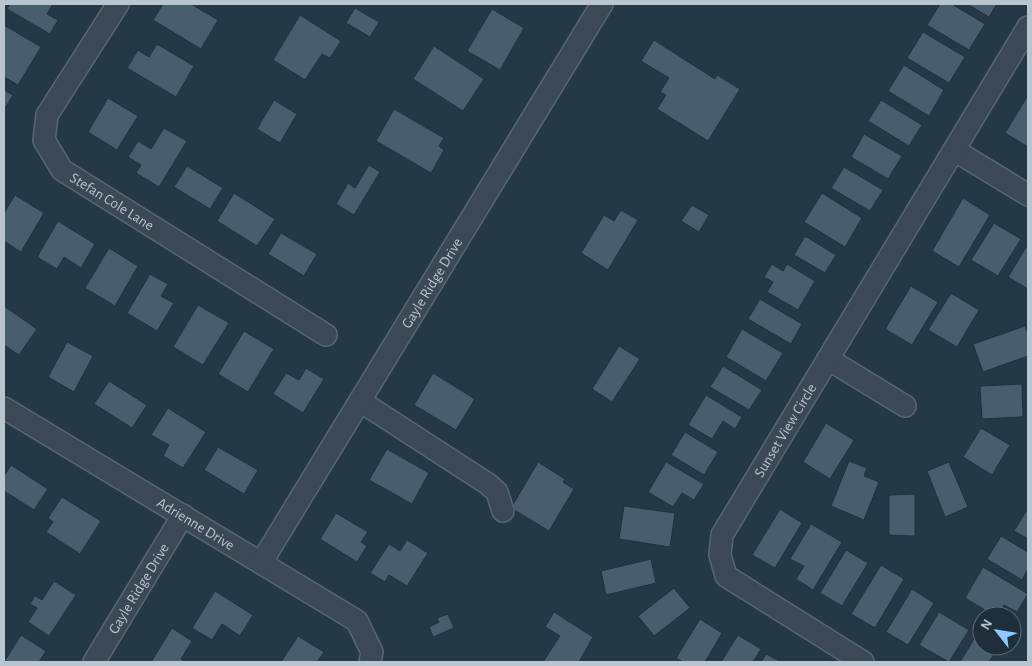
<svg xmlns="http://www.w3.org/2000/svg" width="1032" height="666" font-family="'Alegreya Sans',sans-serif">
<style>
.building{fill:#495e6c;stroke:#20303d}
.lines{fill:none;stroke-linecap:round;stroke-linejoin:round}
.minor-casing{stroke:#586772;stroke-width:24}
.minor{stroke:#3a4955;stroke-width:21}
.labels{text-anchor:middle;dominant-baseline:central;stroke-width:5;stroke-linejoin:round;paint-order:stroke}
.street-label{font-size:15px;fill:#b8c4ce;stroke:#1e2e3b}
</style>
<rect width="100%" height="100%" fill="#253846"/>
<g class="building">
<polygon points="10,4 53,4 47,14 58,20 50,34 7,9"/>
<polygon points="163,4 191,4 218,20 201,49 153,20"/>
<polygon points="940,4 952,4 985,24 969,50 927,25"/>
<polygon points="967,4 997,4 989,17"/>
<polygon points="355,8 379,22 370,37 346,23"/>
<polygon points="492,9 524,28 500,70 467,51"/>
<polygon points="300,15 341,41 330,58 322,54 305,80 273,60"/>
<polygon points="4,25 41,47 18,85 4,77"/>
<polygon points="923,32 965,57 949,83 907,58"/>
<polygon points="654,40 715,79 717,75 740,89 708,141 657,109 666,95 660,92 669,78 641,61"/>
<polygon points="157,44 194,66 176,97 127,68 138,50 149,57"/>
<polygon points="434,46 484,79 463,111 413,79"/>
<polygon points="904,65 944,90 929,116 888,91"/>
<polygon points="4,90 13,95 4,110"/>
<polygon points="1028,95 1028,147 1005,133"/>
<polygon points="108,98 138,116 117,150 88,132"/>
<polygon points="274,100 297,114 280,143 257,129"/>
<polygon points="881,100 922,125 909,146 868,121"/>
<polygon points="394,109 444,138 439,146 444,150 431,173 376,141"/>
<polygon points="164,128 187,141 159,187 136,173 141,165 128,157 138,141 151,149"/>
<polygon points="864,134 902,156 888,179 851,157"/>
<polygon points="369,165 380,172 354,215 336,204 348,183 355,188"/>
<polygon points="187,166 223,188 210,209 174,187"/>
<polygon points="844,167 883,190 870,211 831,188"/>
<polygon points="234,193 275,219 257,246 217,221"/>
<polygon points="822,193 862,218 845,247 804,222"/>
<polygon points="15,195 44,213 21,252 4,241 4,213"/>
<polygon points="963,198 990,215 959,267 932,251"/>
<polygon points="692,205 709,215 699,232 681,221"/>
<polygon points="621,210 638,220 608,270 581,253 604,215 614,221"/>
<polygon points="58,221 95,244 81,268 64,257 57,269 37,257"/>
<polygon points="994,223 1021,239 998,276 971,260"/>
<polygon points="281,233 317,254 304,276 268,254"/>
<polygon points="805,236 836,255 825,273 794,255"/>
<polygon points="1028,244 1028,289 1008,277"/>
<polygon points="109,248 138,266 115,306 85,288"/>
<polygon points="772,264 783,271 787,264 815,281 798,310 767,292 773,282 764,277"/>
<polygon points="150,274 168,284 161,296 174,303 157,331 127,313"/>
<polygon points="911,286 938,302 912,345 885,329"/>
<polygon points="951,293 979,310 957,347 928,330"/>
<polygon points="760,299 802,324 791,344 748,319"/>
<polygon points="198,305 229,323 203,365 173,347"/>
<polygon points="4,306 37,329 19,355 4,345"/>
<polygon points="1025,326 1028,334 1028,356 983,372 973,344"/>
<polygon points="742,329 783,353 766,381 726,357"/>
<polygon points="244,331 274,349 248,392 218,374"/>
<polygon points="67,342 93,356 74,392 48,377"/>
<polygon points="619,346 640,359 612,402 592,389"/>
<polygon points="723,366 762,390 749,410 710,387"/>
<polygon points="306,368 324,379 303,413 273,394 286,373 299,380"/>
<polygon points="433,373 475,399 456,430 414,405"/>
<polygon points="109,381 147,405 132,428 94,404"/>
<polygon points="1022,384 1023,417 982,419 980,386"/>
<polygon points="706,395 742,417 735,429 723,421 712,439 688,425"/>
<polygon points="168,408 206,432 183,468 163,456 169,445 151,435"/>
<polygon points="826,423 854,440 830,479 803,462"/>
<polygon points="981,428 1010,445 992,475 963,457"/>
<polygon points="685,432 718,452 704,475 671,455"/>
<polygon points="218,447 258,470 244,494 204,470"/>
<polygon points="387,449 429,473 412,504 369,480"/>
<polygon points="849,461 867,468 864,476 879,482 864,520 831,506"/>
<polygon points="538,462 565,479 563,482 574,489 549,531 511,508"/>
<polygon points="666,462 704,484 694,500 682,493 673,507 648,492"/>
<polygon points="949,462 968,507 945,517 927,471"/>
<polygon points="11,465 48,489 34,510 4,491 4,476"/>
<polygon points="915,494 915,536 889,535 889,495"/>
<polygon points="62,497 101,521 80,554 46,532 53,522 48,518"/>
<polygon points="624,506 675,513 670,547 619,539"/>
<polygon points="1028,508 1028,539 1014,531"/>
<polygon points="780,509 802,523 775,568 752,555"/>
<polygon points="336,513 368,532 361,542 367,546 357,562 320,539"/>
<polygon points="811,524 842,542 813,590 796,579 804,566 790,559"/>
<polygon points="1001,536 1028,552 1028,569 1022,580 987,559"/>
<polygon points="407,540 428,553 407,586 389,575 385,582 370,573 389,544 400,551"/>
<polygon points="846,550 868,563 842,606 820,593"/>
<polygon points="651,559 656,583 606,595 601,571"/>
<polygon points="881,565 904,579 875,628 851,614"/>
<polygon points="983,567 1028,594 1017,612 1004,605 998,616 995,616 965,598"/>
<polygon points="54,581 76,595 49,636 28,622 37,608 30,604 35,596 42,600"/>
<polygon points="674,588 690,608 654,636 638,616"/>
<polygon points="912,589 934,603 908,645 886,632"/>
<polygon points="215,591 253,615 240,636 222,624 212,640 192,628"/>
<polygon points="554,612 593,637 579,662 543,662 560,636 545,627"/>
<polygon points="939,612 969,630 949,662 919,645"/>
<polygon points="448,614 454,628 433,637 429,627 439,622 437,618"/>
<polygon points="700,619 722,633 705,662 683,662 676,658"/>
<polygon points="172,628 192,641 181,659 186,662 151,662"/>
<polygon points="979,631 982,632 982,646 999,646 989,662 960,662"/>
<polygon points="21,635 46,651 39,662 4,662"/>
<polygon points="738,635 761,649 753,662 721,662"/>
<polygon points="298,636 324,652 317,662 281,662"/>
<polygon points="766,654 781,662 761,662"/>
</g>
<g class="lines">
<g class="minor-casing">
<g id="minor">
<path id="s1" d="M 118,4 L 47,115 L 44,140 L 62,170 L 326,335"/>
<polyline points="954,150 1028,195"/>
<polyline points="828,359 905,406"/>
<polyline points="360,401 488,484 497,492 503,511"/>
<path id="s2" d="M 4,408 L 357,621 L 372,652 L 370,662"/>
<path id="s3" d="M 261,563 L 602,4"/>
<path id="s4" d="M 94,662 L 183,515"/>
<path id="s5" d="M 863,662 L 726,576 L 720,555 L 722,535 L 1028,27"/>
</g>
</g>
<use href="#minor" class="minor"/>
</g>
<g class="labels">
<g class="street-label">
<text stroke="none"><textPath href="#s1" startOffset="251">Stefan Cole Lane</textPath></text>
<text stroke="none"><textPath href="#s3" startOffset="328">Gayle Ridge Drive</textPath></text>
<text stroke="none"><textPath href="#s5" startOffset="326">Sunset View Circle</textPath></text>
<text stroke="none"><textPath href="#s2" startOffset="224">Adrienne Drive</textPath></text>
<text stroke="none"><textPath href="#s4" startOffset="86">Gayle Ridge Drive</textPath></text>
</g>
</g>
<rect width="1032" height="666" fill="none" stroke="#b8c4ce" stroke-width="10"/>
<g transform="translate(997 631) rotate(301)"><circle r="24" fill="#1e2e3b" stroke="#5c6a76"/>
<path d="M0-4L9 19L0 12L-9 19Z" fill="#8ccaff"/>
<text y="-8" font-size="14" font-weight="bold" text-anchor="middle" fill="#b8c4ce">N</text>
</g>
</svg>
